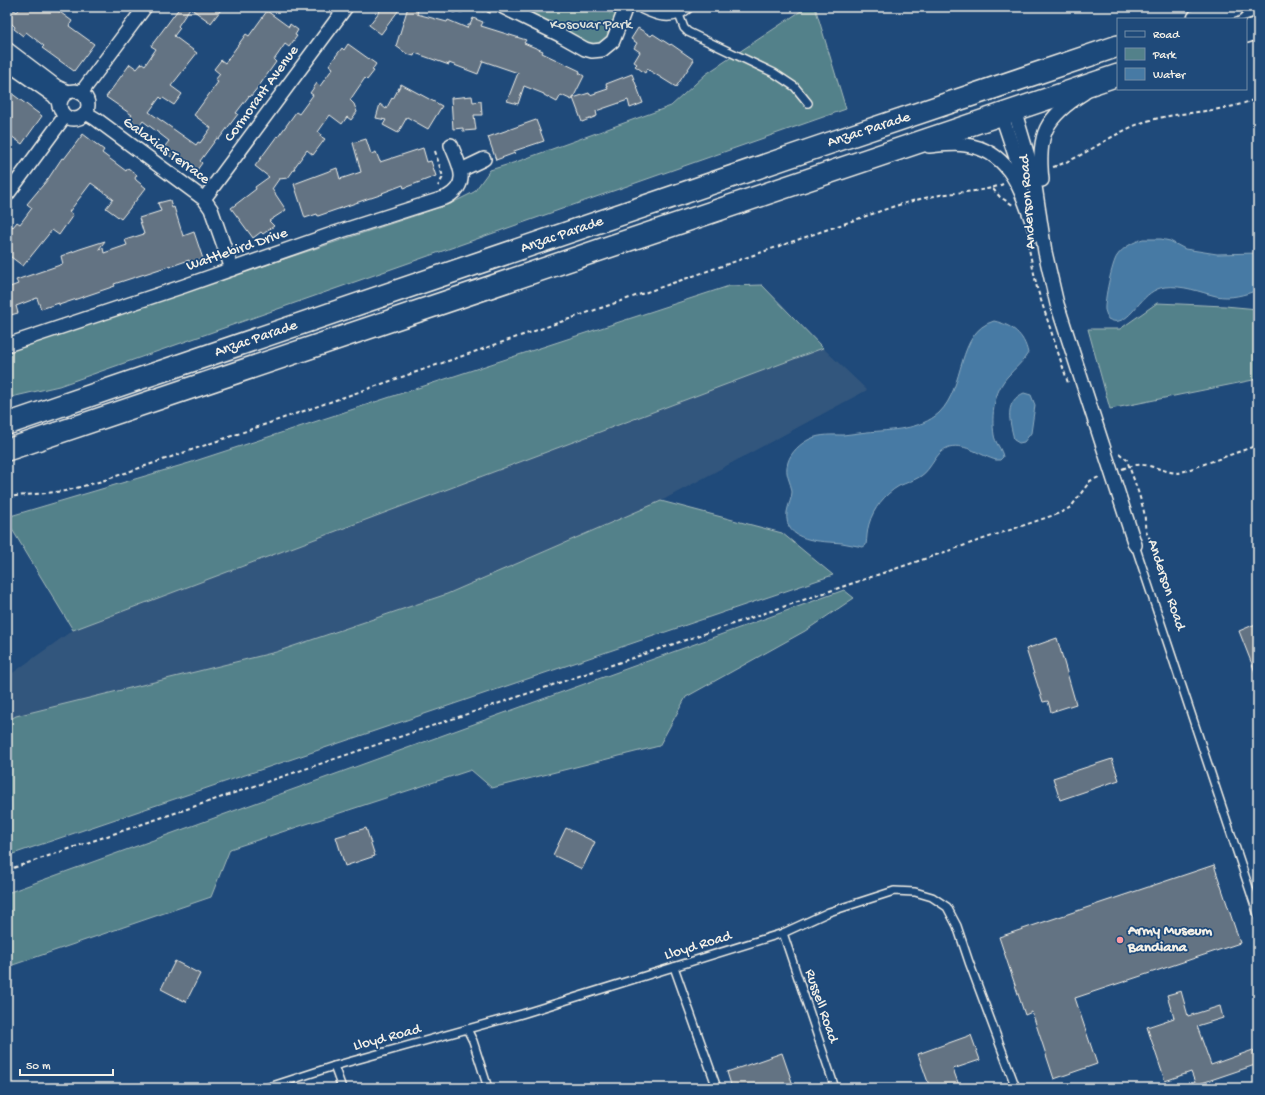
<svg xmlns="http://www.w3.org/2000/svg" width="1265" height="1095" font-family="'Gochi Hand',sans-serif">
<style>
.built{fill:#33567d}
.green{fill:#53818a;stroke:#a4b9b9}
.water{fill:#477aa4;stroke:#8caabf}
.building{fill:#637383;stroke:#f4f1e8}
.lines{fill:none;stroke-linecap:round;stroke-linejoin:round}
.service-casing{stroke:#f4f1e8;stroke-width:10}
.minor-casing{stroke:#f4f1e8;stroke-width:16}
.primary-casing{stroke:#f4f1e8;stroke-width:24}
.path{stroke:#f4f1e8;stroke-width:2;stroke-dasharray:4 3;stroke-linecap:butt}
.service{stroke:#1f4a7a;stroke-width:7}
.minor{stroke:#1f4a7a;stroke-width:13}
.primary{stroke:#1f4a7a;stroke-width:21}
.poi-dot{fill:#ff9aa2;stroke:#1f4a7a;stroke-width:1.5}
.labels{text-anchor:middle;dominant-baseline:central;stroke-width:3.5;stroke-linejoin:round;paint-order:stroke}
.park-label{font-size:15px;fill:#dce0da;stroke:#1f4a7a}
.street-label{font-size:15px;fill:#f4f1e8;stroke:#1f4a7a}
.poi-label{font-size:15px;font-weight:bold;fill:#f4f1e8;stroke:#1f4a7a;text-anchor:start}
</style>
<rect width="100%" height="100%" fill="#1f4a7a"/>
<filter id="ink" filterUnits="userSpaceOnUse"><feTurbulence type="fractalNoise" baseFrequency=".025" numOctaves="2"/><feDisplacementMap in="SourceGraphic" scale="8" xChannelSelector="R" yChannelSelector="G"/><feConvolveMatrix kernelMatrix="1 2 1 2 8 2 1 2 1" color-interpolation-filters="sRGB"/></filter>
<g filter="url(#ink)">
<polygon class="built" points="823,348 867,390 661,501 447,594 275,652 7,773 7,677 73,630"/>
<g class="green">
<path d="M 510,7 L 617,7 C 618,21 609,45 591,44 C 588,43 585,42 582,41 Z"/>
<polygon points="807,7 815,7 846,109 59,386 7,398 7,351 450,204 474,192 490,170 516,162 671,106 706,74"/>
<polygon points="762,285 823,348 73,630 7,521 7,517 189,463 729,286"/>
<polygon points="1157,303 1225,306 1258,309 1258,379 1110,409 1088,329 1120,329"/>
<polygon points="661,501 782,533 833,575 7,856 7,721 16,716 276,652 447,594"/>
<polygon points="844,590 854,598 805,631 686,697 659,746 492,788 471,770 230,849 211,897 7,967 7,893"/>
</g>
<g class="water">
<path d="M 1143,239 L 1161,239 L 1170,241 L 1185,249 L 1217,254 L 1258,253 L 1258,290 C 1244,295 1231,299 1216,296 C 1200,292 1183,285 1165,287 C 1142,290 1135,317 1119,321 C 1115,322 1112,321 1108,319 C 1107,316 1106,313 1105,310 C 1104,301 1112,263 1117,256 C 1123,247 1134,242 1143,239 Z"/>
<path d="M 994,321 C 1012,325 1024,334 1028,353 C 1023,362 1015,368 1008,376 C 994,391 991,415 994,435 C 995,443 1002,449 1003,457 L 1000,460 L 996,460 C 981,456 966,443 949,447 C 936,451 932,469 921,476 C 915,480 906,483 899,486 C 885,494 873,509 869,524 C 867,530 867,538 866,545 L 863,547 C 856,546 849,544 842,543 C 822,541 783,543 787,512 C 788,505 792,498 792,492 C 791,481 784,475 788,462 C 791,452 801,443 810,439 C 820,434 833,435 843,435 C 851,434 859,433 867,432 C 891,430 920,430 939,413 C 966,387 956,332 994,321 Z"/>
<path d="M 1024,393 L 1031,395 L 1035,405 L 1031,433 L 1024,442 L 1019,443 L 1014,440 L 1013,435 C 1009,419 1005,401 1024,393 Z"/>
</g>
<g class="building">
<polygon points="7,7 10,7 17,12 21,7 53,7 72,21 69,26 94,44 74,71 42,48 44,46 26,32 23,36 14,29 15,27 7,19"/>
<polygon points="180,7 223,7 211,23 190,8 178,26 180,28 174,36 197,53 171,86 182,94 174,105 163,98 162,99 160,97 149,112 196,145 198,142 200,143 211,128 194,115 218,82 215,80 220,74 214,69 221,60 225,63 246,34 249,36 267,11 289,27 290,24 298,30 295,35 297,36 289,47 285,44 274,60 276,62 259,86 250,97 249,96 236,113 238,114 219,139 217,138 200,161 202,163 194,174 162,150 169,141 143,121 139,126 129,119 132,115 106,97 130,64 137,69 142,63 145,65 156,49 151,46"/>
<polygon points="383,7 401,7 381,34 369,25"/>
<polygon points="408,7 418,10 417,14 447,22 448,20 467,28 468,25 470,25 473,18 483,22 481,26 526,40 524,43 543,51 542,53 580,71 579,73 584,76 572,100 561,95 557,102 544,95 544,94 524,86 518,104 507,101 518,73 483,61 478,74 449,63 449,65 415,53 414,56 407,54 396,46"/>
<polygon points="638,28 651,36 653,34 670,45 671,44 694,60 676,87 647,69 645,73 635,66 637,64 634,62 640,52 634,48 637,43 631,39"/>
<polygon points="348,44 376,64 372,70 374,71 367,80 365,78 350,100 354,104 357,112 351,120 347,117 342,124 330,115 318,132 321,134 320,136 325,139 313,155 307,150 294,168 295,168 288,178 279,179 272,189 286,210 269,221 274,226 263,234 261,232 253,238 231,208 256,189 255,187 269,177 255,166 277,136 278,137 296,112 299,114 313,95 310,93 317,83 320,86 333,68 329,65 342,48 344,50"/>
<polygon points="632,74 643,103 630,108 628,100 596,111 597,116 582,122 573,98 589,93 590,95 608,89 606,84"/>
<polygon points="401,84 442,106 428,129 407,117 398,133 383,125 386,120 376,118 380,104 386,109 392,98 393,99"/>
<polygon points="7,90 42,116 22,144 7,133"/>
<polygon points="472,96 473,102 481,101 482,115 474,115 476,130 463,131 463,128 453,129 451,98"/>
<polygon points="536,120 544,141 514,151 515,153 496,160 488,137"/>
<polygon points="83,134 104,150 102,153 126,171 128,168 137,175 135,178 136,180 146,188 121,219 106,208 113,199 91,183 69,212 73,215 59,235 52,230 23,266 7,254 7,232 12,226 13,227 17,222 20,224 32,208 27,204 48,179 62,158 64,159"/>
<polygon points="366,139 371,154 376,152 380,162 423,148 427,162 431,161 436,176 404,188 403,185 382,193 383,194 371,198 370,198 318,216 317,214 305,218 294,184 337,168 340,179 361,172 353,143"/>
<polygon points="170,200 172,208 174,207 183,236 194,232 203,259 190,263 189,260 169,267 169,266 114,284 115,286 59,305 59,303 41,309 37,298 16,306 18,313 7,316 7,286 9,285 10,287 18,284 16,280 63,264 61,256 80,249 105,241 99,249 103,248 104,253 127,245 125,240 144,234 139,218 161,211 158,203"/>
<polygon points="1258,623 1258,677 1257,677 1239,631"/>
<polygon points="1057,638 1076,704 1051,712 1048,701 1043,702 1026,649"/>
<polygon points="1112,759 1119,780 1060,800 1053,778"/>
<polygon points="366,828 375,856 345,866 336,837"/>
<polygon points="566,828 595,842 582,869 553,855"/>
<polygon points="1214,865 1240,943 1075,998 1097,1064 1054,1079 1032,1012 1025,1015 999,937"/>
<polygon points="175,961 200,974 186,1002 161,989"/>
<polygon points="1181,991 1188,1016 1220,1006 1223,1018 1197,1026 1211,1065 1253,1050 1258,1064 1196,1085 1191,1072 1165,1081 1147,1027 1174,1018 1167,995"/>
<polygon points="971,1035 980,1060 953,1069 960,1088 930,1088 918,1054"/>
<polygon points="782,1053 794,1088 732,1088 727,1072"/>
</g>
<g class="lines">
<g class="service-casing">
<g id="service">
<polyline points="678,12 684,28 688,32 774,73 795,87 808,103"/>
<polyline points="1135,545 1258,915"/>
<polyline points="783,933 835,1088"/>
<polyline points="674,967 717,1088"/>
<polyline points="467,1029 473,1041 488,1088"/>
<polyline points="334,1066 342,1088"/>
<polyline points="266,1088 334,1066 522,1014 783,933 829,912 894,891 915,892 932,897 947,907 957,926 969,962 1016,1088"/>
</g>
</g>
<g class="minor-casing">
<g id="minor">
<polyline points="503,7 560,35 585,49 592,51 602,50 613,41 626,7"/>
<path d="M 643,7 C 658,14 672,19 686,7"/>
<polyline points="7,49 57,87 68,92"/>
<polyline points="7,63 54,96 58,101 59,106"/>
<circle cx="74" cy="105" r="14"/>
<polyline points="81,93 145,7"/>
<polyline points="1014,109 1033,173 1045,252 1057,304 1135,545"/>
<polyline points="86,113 96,119 204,199 211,209 232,269"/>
<polyline points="1001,113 1025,185"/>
<path d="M 929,146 C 941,145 954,143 966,145 C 1014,152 1022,196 1037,235"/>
<polyline points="461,170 484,159"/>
<path d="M 1042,180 C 1037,135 1045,117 1084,93"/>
<polyline points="7,195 65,116"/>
<polyline points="204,199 346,7"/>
<path d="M 7,345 L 184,286 L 335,233 L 447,197 C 471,183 459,165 451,145"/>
</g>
</g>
<g class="primary-casing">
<g id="primary">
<polyline points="1198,19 1233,7"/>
<polyline points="1246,32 1258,28"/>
<polyline points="7,424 824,145 1118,46"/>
<polyline points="7,450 1118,75"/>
</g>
</g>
<g class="path">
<path d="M 432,7 C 439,10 446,12 454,12 C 470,12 476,6 493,14"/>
<polyline points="609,7 610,14"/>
<polyline points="1252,7 1254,12"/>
<polyline points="435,151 443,177 438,186"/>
<path d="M 1053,167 C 1085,157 1112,133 1144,122 C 1181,110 1222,114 1258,98"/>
<polyline points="993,189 1000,197 1013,205"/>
<polyline points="7,213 12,207"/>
<polyline points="1028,244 1037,288 1068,383"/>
<path d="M 1119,453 L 1127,460 L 1129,466 C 1134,480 1139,493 1143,508 C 1148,525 1140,529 1155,545"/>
<path d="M 1122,469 C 1148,458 1156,472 1179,473 L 1258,445"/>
<path d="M 7,497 L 65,491 L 102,481 L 895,206 C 909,202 922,198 935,196 C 958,191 982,193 1003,184"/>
<polyline points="7,870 1060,513 1071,507 1090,481 1099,477"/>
</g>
<use href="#service" class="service"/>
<use href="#minor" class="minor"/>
<use href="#primary" class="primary"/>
</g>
</g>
<circle class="poi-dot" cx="1120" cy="940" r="4"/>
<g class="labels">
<g class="park-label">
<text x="591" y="25">Kosovar Park</text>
</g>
<g class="street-label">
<text transform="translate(262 94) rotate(-54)">Cormorant Avenue</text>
<text transform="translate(869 130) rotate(-18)">Anzac Parade</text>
<text transform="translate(166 151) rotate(36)">Galaxias Terrace</text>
<text transform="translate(1028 202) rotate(-94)">Anderson Road</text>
<text transform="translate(562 235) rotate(-19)">Anzac Parade</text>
<text transform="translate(237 250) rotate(-19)">Wattlebird Drive</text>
<text transform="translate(256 339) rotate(-19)">Anzac Parade</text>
<text transform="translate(1166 585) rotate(72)">Anderson Road</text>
<text transform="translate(698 946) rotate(-17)">Lloyd Road</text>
<text transform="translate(821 1006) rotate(71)">Russell Road</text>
<text transform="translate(387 1038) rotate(-15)">Lloyd Road</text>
</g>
<g class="poi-label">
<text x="1128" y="931">Army Museum<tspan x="1128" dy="17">Bandiana</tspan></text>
</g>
</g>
<rect width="1265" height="1095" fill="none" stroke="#1f4a7a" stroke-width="24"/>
<rect x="12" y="12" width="1241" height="1071" fill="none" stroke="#f4f1e8" stroke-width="1.5" filter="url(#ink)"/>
<rect x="1117" y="18" width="130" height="72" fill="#1f4a7a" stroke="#748da6"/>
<rect x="1125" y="31" width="20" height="6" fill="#1f4a7a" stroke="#748da6"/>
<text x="1153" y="38" font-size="12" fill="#f4f1e8">Road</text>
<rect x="1125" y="48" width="20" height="12" fill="#53818a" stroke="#748da6"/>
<text x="1153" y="58" font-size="12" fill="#f4f1e8">Park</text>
<rect x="1125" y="68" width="20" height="12" fill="#477aa4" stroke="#748da6"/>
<text x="1153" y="78" font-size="12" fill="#f4f1e8">Water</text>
<path d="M20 1069v6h93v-6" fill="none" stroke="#f4f1e8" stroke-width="2"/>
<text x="26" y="1069" font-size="12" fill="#f4f1e8" stroke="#1f4a7a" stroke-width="3" paint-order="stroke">50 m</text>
</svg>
